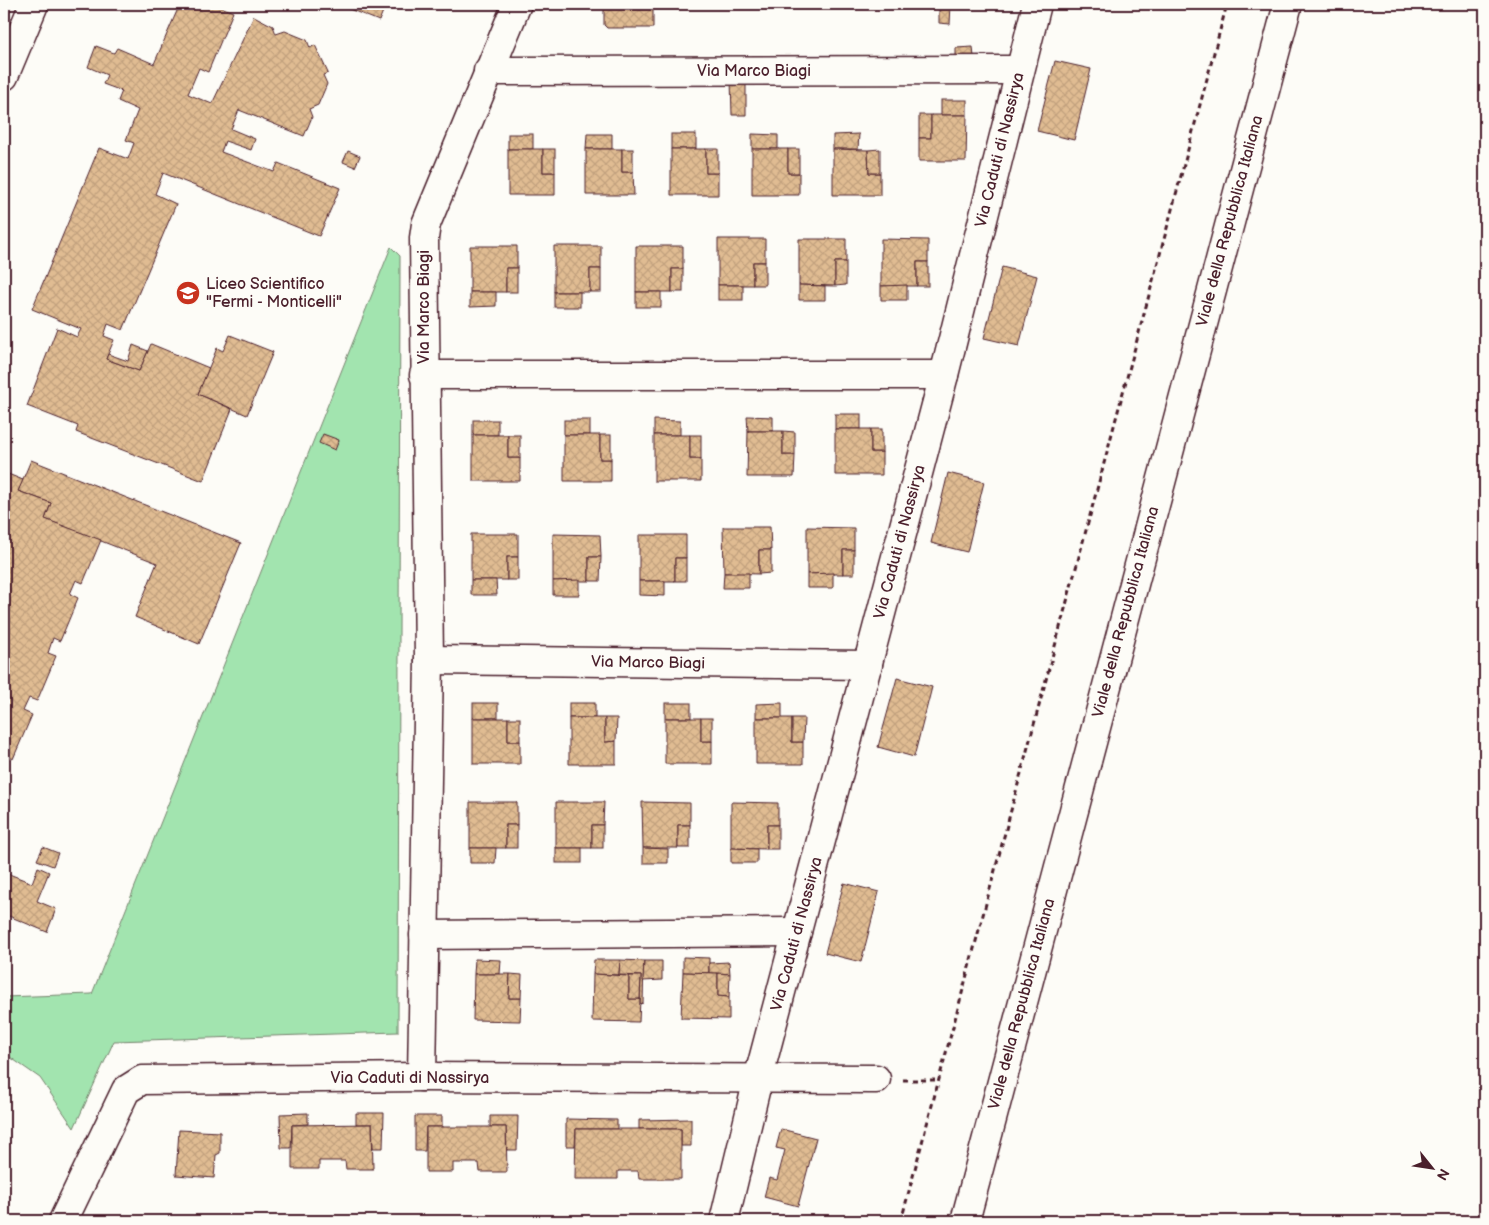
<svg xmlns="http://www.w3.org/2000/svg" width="1489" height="1225" font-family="'Balsamiq Sans',sans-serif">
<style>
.grass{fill:#a2e4af;stroke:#76826d}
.building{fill:url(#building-cross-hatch);stroke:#4a1f2b}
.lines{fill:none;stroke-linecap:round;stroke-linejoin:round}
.minor-casing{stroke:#4a1f2b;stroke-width:31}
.tertiary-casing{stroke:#4a1f2b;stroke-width:31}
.path{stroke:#4a1f2b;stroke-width:3;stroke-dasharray:5 4;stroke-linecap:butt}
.minor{stroke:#fdfcf7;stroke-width:28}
.tertiary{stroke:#fdfcf7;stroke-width:28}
.labels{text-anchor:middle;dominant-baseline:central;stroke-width:4.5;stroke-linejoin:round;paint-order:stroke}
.street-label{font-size:16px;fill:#4a1f2b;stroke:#fdfcf7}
.poi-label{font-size:16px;fill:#4a1f2b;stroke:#fdfcf7;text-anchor:start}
</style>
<defs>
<pattern id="building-cross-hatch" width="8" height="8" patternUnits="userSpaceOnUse" patternTransform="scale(1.25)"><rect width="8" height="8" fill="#e0bc92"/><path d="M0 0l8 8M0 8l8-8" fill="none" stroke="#c2a17e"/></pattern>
</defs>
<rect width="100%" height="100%" fill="#fdfcf7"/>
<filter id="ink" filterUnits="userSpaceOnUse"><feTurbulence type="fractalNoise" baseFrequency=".02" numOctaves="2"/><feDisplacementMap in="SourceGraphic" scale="10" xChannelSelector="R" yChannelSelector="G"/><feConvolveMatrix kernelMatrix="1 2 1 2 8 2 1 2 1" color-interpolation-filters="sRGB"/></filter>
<g filter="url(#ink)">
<polygon class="grass" points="391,247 400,256 398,1032 114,1041 74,1128 40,1078 4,1053 4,997 92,994"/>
<g class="building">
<polygon points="180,4 214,4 233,12 208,72 199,68 188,94 212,104 254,16 273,26 276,34 285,31 307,40 310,48 315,45 328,73 323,75 327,84 318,105 309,109 312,117 304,136 239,110 231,129 255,139 251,150 225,141 221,152 274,172 278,163 340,188 319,236 163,173 155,194 176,204 123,330 108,324 104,336 114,340 106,359 139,371 151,344 209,368 198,394 232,409 203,481 76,432 78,426 27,406 57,328 77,337 81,329 32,309 99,148 128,159 134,143 126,140 138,110 118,101 122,91 103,84 107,75 88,67 96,46 114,53 117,48 154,64"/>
<polygon points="337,4 386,4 379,21"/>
<polygon points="604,4 653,4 653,28 607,28 604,25"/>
<polygon points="939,4 951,4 950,24 939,23"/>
<polygon points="973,47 974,57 956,57 956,48"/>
<polygon points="1055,61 1091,69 1074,140 1037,131"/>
<polygon points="731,80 746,80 746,115 732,115"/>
<rect x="941" y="100" width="26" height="15"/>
<rect x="919" y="115" width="12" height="23"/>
<polygon points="931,115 967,115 966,161 919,161 919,138 931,138"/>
<rect x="508" y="134" width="25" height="15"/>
<polygon points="587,134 612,134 612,149 586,149"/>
<rect x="671" y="134" width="25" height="15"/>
<polygon points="752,134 778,135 778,149 752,149"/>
<polygon points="859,134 858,149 833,149 833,135"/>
<polygon points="508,149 543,149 543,172 555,172 555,195 508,195"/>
<rect x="543" y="149" width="12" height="23"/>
<polygon points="586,149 622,149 622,172 633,172 634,195 586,195"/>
<rect x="622" y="149" width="11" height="23"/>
<polygon points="671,149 706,149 706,173 718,173 718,195 671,195"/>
<rect x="706" y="149" width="12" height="24"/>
<polygon points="752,149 788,149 788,173 799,173 799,195 752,195"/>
<rect x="788" y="149" width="11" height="24"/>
<polygon points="833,149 868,150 869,173 880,173 880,195 833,195"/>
<polygon points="880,149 880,173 869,173 868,150"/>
<polygon points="348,151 360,156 355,167 343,162"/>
<polygon points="718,239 765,239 765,262 753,262 753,285 718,285"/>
<polygon points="799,239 846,239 846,262 835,262 835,286 799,285"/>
<polygon points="881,239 928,240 928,262 917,262 917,286 881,286"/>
<polygon points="470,246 517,246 517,268 506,268 506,292 470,292"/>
<polygon points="554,246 601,246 601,269 590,269 590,292 554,292"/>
<polygon points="636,246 683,246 683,269 672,269 672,292 636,292"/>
<rect x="753" y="262" width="12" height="23"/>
<polygon points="835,262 846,262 846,285 835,286"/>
<rect x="917" y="262" width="11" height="24"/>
<polygon points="1002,267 1037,276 1019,346 984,338"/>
<rect x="506" y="268" width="11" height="24"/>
<rect x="590" y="269" width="11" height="23"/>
<rect x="672" y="269" width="11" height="23"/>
<rect x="718" y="285" width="25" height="15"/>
<polygon points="799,285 825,286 825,300 799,300"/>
<polygon points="907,285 907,300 881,300 881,286"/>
<polygon points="470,292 496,292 496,306 470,307"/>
<rect x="554" y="292" width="26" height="15"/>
<rect x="636" y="292" width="25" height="15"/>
<polygon points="230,335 273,352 247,415 198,394 217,348 223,351"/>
<polygon points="133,345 148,351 139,371 106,359 108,354 128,361"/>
<rect x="835" y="414" width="26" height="15"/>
<polygon points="747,416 773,417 773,431 748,431"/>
<rect x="473" y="420" width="25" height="15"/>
<rect x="564" y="420" width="26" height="15"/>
<polygon points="654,420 680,421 680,435 654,435"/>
<polygon points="835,429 871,429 871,452 882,452 882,475 835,475"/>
<rect x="871" y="429" width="11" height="23"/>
<polygon points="748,431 783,431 783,455 795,455 794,477 747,477"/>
<polygon points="783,431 795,432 795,455 783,455"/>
<polygon points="323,434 339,440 335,450 319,443"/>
<polygon points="473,435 508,435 508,458 520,458 520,481 473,481"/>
<rect x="508" y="435" width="12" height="23"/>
<polygon points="564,435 600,435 600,459 611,459 611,481 564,481"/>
<rect x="600" y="435" width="11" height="24"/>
<polygon points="654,435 690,435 690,459 701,459 701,481 654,481"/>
<rect x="690" y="435" width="11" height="24"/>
<polygon points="31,460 241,543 199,644 135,617 157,563 45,519 51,503 18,491"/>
<polygon points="948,473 984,482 967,552 931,543"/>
<polygon points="8,474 23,480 18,491 51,503 45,519 101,540 83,583 76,580 70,594 78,598 60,641 53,638 48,653 56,656 37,701 29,698 23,711 32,715 13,759 7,756 4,764 4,485"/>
<polygon points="723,527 770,527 771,550 759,550 759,574 724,573"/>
<polygon points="807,527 854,528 854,550 843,550 843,574 807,574"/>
<polygon points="471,534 518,534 518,557 507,557 507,580 471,580"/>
<polygon points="553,534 600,535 601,557 589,557 589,581 553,581"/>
<polygon points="639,535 686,535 686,558 675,558 675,581 639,581"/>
<polygon points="759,550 771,550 771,573 759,574"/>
<rect x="843" y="550" width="11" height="24"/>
<rect x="507" y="557" width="11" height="23"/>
<polygon points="589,557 601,557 600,581 589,581"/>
<rect x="675" y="558" width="11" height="23"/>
<polygon points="724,573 749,573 749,588 723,588"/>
<polygon points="833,573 833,588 807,588 807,574"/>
<polygon points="471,580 496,580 497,595 471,595"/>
<polygon points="579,580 579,595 553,595 553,581"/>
<polygon points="639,581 665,581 665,596 639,595"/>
<polygon points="897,678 932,687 914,757 878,747"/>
<rect x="473" y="703" width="25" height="15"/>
<rect x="569" y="703" width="26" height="15"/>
<rect x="665" y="703" width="26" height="15"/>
<polygon points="782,703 782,718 756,718 756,704"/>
<polygon points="473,718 508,718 508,741 520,741 520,764 473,764"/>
<rect x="508" y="718" width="12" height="23"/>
<polygon points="569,718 605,718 605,742 616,741 616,764 569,764"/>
<polygon points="605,718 617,718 616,741 605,742"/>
<polygon points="665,718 701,718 701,741 712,741 712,764 665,764"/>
<rect x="701" y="718" width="11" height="23"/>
<polygon points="756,718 792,718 792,742 803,742 803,764 756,764"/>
<polygon points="792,718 804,718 803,742 792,742"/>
<polygon points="470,802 517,802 517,825 506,825 506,848 470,848"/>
<polygon points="556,802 604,802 603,825 592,825 592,848 556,848"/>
<polygon points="642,802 690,803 690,825 678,825 678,848 643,848"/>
<polygon points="731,802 778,803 778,825 767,825 767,849 731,848"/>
<rect x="506" y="825" width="11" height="23"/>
<rect x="592" y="825" width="11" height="23"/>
<rect x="678" y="825" width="12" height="23"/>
<rect x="767" y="825" width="11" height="24"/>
<polygon points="43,847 58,853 53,866 37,860"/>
<polygon points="470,848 496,848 495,863 470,863"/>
<rect x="556" y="848" width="26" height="15"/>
<polygon points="643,848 668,849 668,863 643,863"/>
<polygon points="731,848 757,849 757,863 731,863"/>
<polygon points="38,867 49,872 37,901 56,909 47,932 4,914 4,872 32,883"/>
<polygon points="844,883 879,892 861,962 825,953"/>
<polygon points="683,957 709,958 709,973 683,972"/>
<polygon points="475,959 501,960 500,974 474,974"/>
<polygon points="594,960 620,960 619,975 593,974"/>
<polygon points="620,960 644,961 643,1003 640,1004 641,976 619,975"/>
<polygon points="644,961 662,961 662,980 643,981"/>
<polygon points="729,962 730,974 709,973 709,963"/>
<polygon points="683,972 718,973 718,996 729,997 729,1019 681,1018"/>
<polygon points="718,973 730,974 729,997 718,996"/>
<polygon points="474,974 510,974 509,998 521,998 520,1021 473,1020"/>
<polygon points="510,974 522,975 521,998 509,998"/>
<polygon points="593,974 629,976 629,999 640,999 639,1022 592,1021"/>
<polygon points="629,976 641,976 640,999 629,999"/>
<polygon points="308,1113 308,1124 292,1125 291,1148 281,1148 280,1114"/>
<polygon points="356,1113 384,1113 383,1148 373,1148 372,1124 356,1124"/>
<polygon points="415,1116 442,1116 442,1127 426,1127 425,1151 415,1151"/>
<polygon points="490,1116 518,1116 517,1150 507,1150 506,1127 490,1127"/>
<polygon points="566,1119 617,1120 617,1129 576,1129 575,1146 566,1146"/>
<polygon points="691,1119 691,1146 681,1146 681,1129 639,1129 639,1120"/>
<polygon points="372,1124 373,1169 346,1169 345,1161 319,1161 319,1169 292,1169 292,1125"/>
<polygon points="426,1127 506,1127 507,1172 480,1172 479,1163 453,1163 453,1172 426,1172"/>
<polygon points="576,1129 681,1129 681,1179 639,1179 638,1171 618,1171 618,1179 575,1179"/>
<polygon points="781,1129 816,1138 798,1206 764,1197 769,1178 777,1180 785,1150 776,1148"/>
<polygon points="179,1130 220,1132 220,1153 216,1155 214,1178 176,1175"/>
</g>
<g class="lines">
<g class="minor-casing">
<g id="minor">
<polyline points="488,71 1020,70"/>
<polyline points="424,375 944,375"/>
<polyline points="429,660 868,665"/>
<polyline points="424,935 797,932"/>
<polyline points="422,1077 429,660 424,238 426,224 517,4"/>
<polyline points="63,1221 126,1090 142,1080 422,1077 876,1079"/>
<polyline points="724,1221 758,1079 944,375 1037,4"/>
</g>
</g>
<g class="tertiary-casing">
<g id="tertiary">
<polyline points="4,76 34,4"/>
<polyline points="965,1221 1288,4"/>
</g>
</g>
<g class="path">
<polyline points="903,1080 938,1080"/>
<polyline points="901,1221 1227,4"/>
</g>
<use href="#minor" class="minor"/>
<use href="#tertiary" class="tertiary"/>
</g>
</g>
<defs>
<g id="school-disc" transform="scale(1.25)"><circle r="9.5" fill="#c8321e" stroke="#fdfcf7"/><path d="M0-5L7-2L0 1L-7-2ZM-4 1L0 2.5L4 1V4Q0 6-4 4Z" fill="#fff"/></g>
</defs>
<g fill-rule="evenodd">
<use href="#school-disc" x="188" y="293"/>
</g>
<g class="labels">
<g class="street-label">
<text x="754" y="71">Via Marco Biagi</text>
<text transform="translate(1000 150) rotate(-76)">Via Caduti di Nassirya</text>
<text transform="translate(1230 221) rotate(-75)">Viale della Repubblica Italiana</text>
<text transform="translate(424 307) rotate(-90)">Via Marco Biagi</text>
<text transform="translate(900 542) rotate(-75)">Via Caduti di Nassirya</text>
<text transform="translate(1126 612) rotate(-75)">Viale della Repubblica Italiana</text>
<text transform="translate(648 663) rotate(1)">Via Marco Biagi</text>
<text transform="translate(797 934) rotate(-75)">Via Caduti di Nassirya</text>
<text transform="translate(1022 1004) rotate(-75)">Viale della Repubblica Italiana</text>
<text x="410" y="1078">Via Caduti di Nassirya</text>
</g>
<g class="poi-label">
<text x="206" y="284">Liceo Scientifico<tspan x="206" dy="18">"Fermi - Monticelli"</tspan></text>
</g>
</g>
<rect width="1489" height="1225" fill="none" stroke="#fdfcf7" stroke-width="20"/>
<rect x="10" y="10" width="1469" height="1205" fill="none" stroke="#4a1f2b" stroke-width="2" filter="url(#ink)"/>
<g transform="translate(1432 1168) rotate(120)" stroke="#fdfcf7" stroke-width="4" paint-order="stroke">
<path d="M0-4L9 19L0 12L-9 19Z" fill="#4a1f2b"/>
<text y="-8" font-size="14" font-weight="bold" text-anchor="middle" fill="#4a1f2b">N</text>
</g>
</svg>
